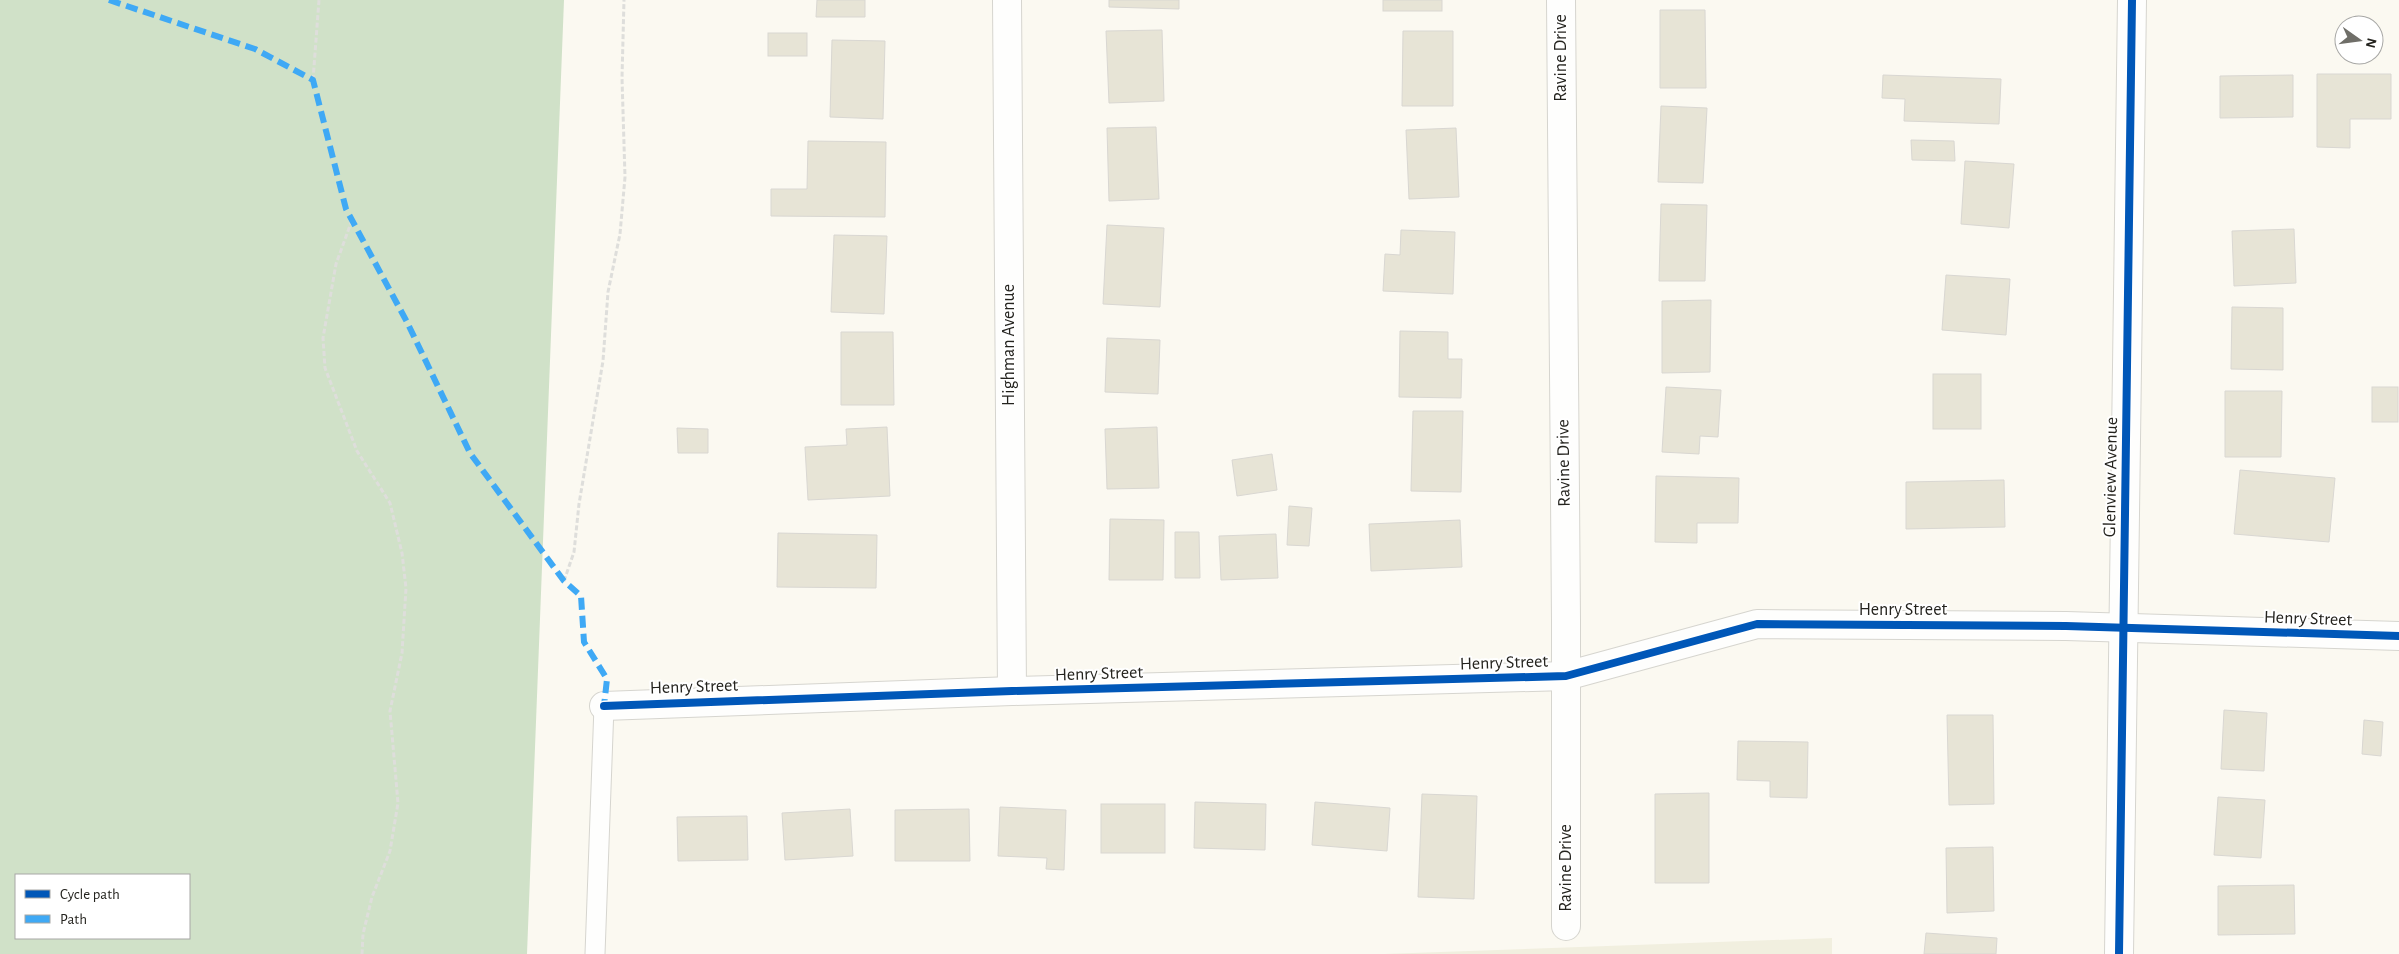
<svg xmlns="http://www.w3.org/2000/svg" width="2399" height="954" font-family="'Alegreya Sans',sans-serif">
<style>
.built{fill:#f1efdf}
.forest{fill:#d0e1c8;fill-rule:evenodd}
.building{fill:#e7e4d6;stroke:#d9d7d2}
.lines{fill:none;stroke-linecap:round;stroke-linejoin:round}
.lane-casing{stroke:#d6d5cf;stroke-width:21}
.street-casing{stroke:#d6d5cf;stroke-width:30}
.path{stroke:#dededb;stroke-width:3;stroke-dasharray:5 2.5;stroke-linecap:butt}
.lane{stroke:#fefefd;stroke-width:19}
.street{stroke:#fefefd;stroke-width:28}
.quiet{stroke:#3fa9f5;stroke-width:6;stroke-dasharray:12 6;stroke-linecap:butt}
.cycleway-casing{stroke:#fff;stroke-width:11}
.cycleway{stroke:#0057b8;stroke-width:8}
.labels{text-anchor:middle;dominant-baseline:central;stroke-width:4;stroke-linejoin:round;paint-order:stroke}
.street-label{font-size:18px;fill:#24231e;stroke:#fff}
</style>
<rect width="100%" height="100%" fill="#fbf9f1"/>
<polygon class="built" points="1832,938 1832,954 1384,954"/>
<path class="forest" d="M 0,0 L 564,0 L 527,954 L 0,954 ZM 16,875 L 189,875 L 189,938 L 16,938 Z"/>
<g class="building">
<polygon points="817,0 865,0 865,17 816,17"/>
<polygon points="1109,0 1179,0 1179,9 1109,7"/>
<rect x="1383" y="0" width="59" height="11"/>
<polygon points="1660,10 1705,10 1706,88 1660,88"/>
<polygon points="1162,30 1164,101 1109,103 1106,31"/>
<polygon points="1403,31 1453,31 1453,106 1402,106"/>
<rect x="768" y="33" width="39" height="23"/>
<polygon points="832,40 885,41 883,119 830,117"/>
<polygon points="2317,74 2391,74 2391,119 2350,119 2350,148 2317,147"/>
<polygon points="1883,75 2001,79 1999,124 1904,121 1905,99 1882,98"/>
<polygon points="2293,75 2293,117 2220,118 2220,76"/>
<polygon points="1661,106 1707,108 1703,183 1658,182"/>
<polygon points="1156,127 1159,199 1109,201 1107,128"/>
<polygon points="1456,128 1459,197 1409,199 1406,130"/>
<polygon points="1911,140 1954,141 1955,161 1912,160"/>
<polygon points="808,141 886,142 885,217 771,216 771,189 807,189"/>
<polygon points="1965,161 2014,164 2009,228 1961,224"/>
<polygon points="1661,204 1707,205 1705,281 1659,281"/>
<polygon points="1107,225 1164,228 1160,307 1103,304"/>
<polygon points="2294,229 2296,283 2234,286 2232,231"/>
<polygon points="1401,230 1455,232 1453,294 1383,291 1385,254 1400,255"/>
<polygon points="834,235 887,236 884,314 831,312"/>
<polygon points="1946,275 2010,279 2006,335 1942,330"/>
<polygon points="1711,300 1710,372 1662,373 1662,301"/>
<polygon points="2232,307 2283,308 2283,370 2231,369"/>
<polygon points="1400,331 1448,332 1448,359 1462,359 1461,398 1399,397"/>
<polygon points="841,332 893,332 894,405 841,405"/>
<polygon points="1107,338 1160,340 1158,394 1105,392"/>
<rect x="1933" y="374" width="48" height="55"/>
<polygon points="1666,387 1721,390 1718,437 1700,436 1699,454 1662,452"/>
<rect x="2372" y="387" width="26" height="35"/>
<polygon points="2225,391 2282,391 2281,457 2225,457"/>
<polygon points="1413,411 1463,411 1461,492 1411,491"/>
<polygon points="887,427 890,496 808,500 805,447 847,445 846,429"/>
<polygon points="1157,427 1159,488 1107,489 1105,429"/>
<polygon points="677,428 708,429 708,453 678,453"/>
<polygon points="1272,454 1277,490 1237,496 1232,460"/>
<polygon points="2240,470 2335,478 2329,542 2234,534"/>
<polygon points="1656,476 1739,478 1738,523 1697,523 1697,543 1655,542"/>
<polygon points="2004,480 2005,527 1906,529 1906,482"/>
<polygon points="1289,506 1312,508 1309,546 1287,545"/>
<polygon points="1110,519 1164,520 1163,580 1109,580"/>
<polygon points="1460,520 1462,567 1371,571 1369,524"/>
<polygon points="1175,532 1199,532 1200,578 1175,578"/>
<polygon points="778,533 877,535 876,588 777,587"/>
<polygon points="1276,534 1278,578 1221,580 1219,536"/>
<polygon points="2224,710 2267,713 2264,771 2221,769"/>
<polygon points="1947,715 1993,715 1994,804 1949,805"/>
<polygon points="2364,720 2383,722 2381,756 2362,754"/>
<polygon points="1738,741 1808,742 1807,798 1770,797 1770,781 1737,780"/>
<polygon points="1709,793 1709,883 1655,883 1655,794"/>
<polygon points="1422,794 1477,796 1474,899 1418,897"/>
<polygon points="2218,797 2265,800 2261,858 2214,855"/>
<polygon points="1195,802 1266,804 1265,850 1194,848"/>
<polygon points="1315,802 1390,808 1387,851 1312,845"/>
<rect x="1101" y="804" width="64" height="49"/>
<polygon points="1000,807 1066,810 1064,870 1046,869 1047,858 998,856"/>
<polygon points="850,809 853,856 785,860 782,813"/>
<polygon points="969,809 970,861 895,861 895,810"/>
<polygon points="747,816 748,860 678,861 677,817"/>
<polygon points="1993,847 1994,911 1947,913 1946,848"/>
<polygon points="2294,885 2295,934 2218,935 2218,886"/>
<polygon points="1926,933 1997,938 1996,954 1924,954"/>
</g>
<g class="lines">
<g class="lane-casing">
<polyline id="lane" points="595,954 604,706"/>
</g>
<g class="street-casing">
<g id="street">
<polyline points="1007,0 1012,691"/>
<polyline points="1561,0 1566,621 1566,926"/>
<polyline points="604,706 1012,691 1566,676 1757,624 2066,626 2399,636"/>
<polyline points="2119,954 2132,0"/>
</g>
</g>
<g class="path">
<polyline points="313,80 319,0"/>
<polyline points="352,220 336,264 323,338 325,368 357,451 390,503 402,553 406,588 402,653 390,711 398,803 390,851 372,897 363,934 362,954"/>
<polyline points="564,581 574,552 579,504 603,361 608,292 620,234 625,177 622,78 624,0"/>
</g>
<use href="#lane" class="lane"/>
<use href="#street" class="street"/>
<polyline class="quiet" points="109,0 255,49 313,80 346,209 407,322 470,453 564,581 581,596 584,642 607,679 604,706"/>
<g class="cycleway-casing">
<g id="cycleway">
<polyline points="604,706 1012,691 1566,676 1757,624 2066,626 2399,636"/>
<polyline points="2119,954 2132,0"/>
</g>
</g>
<use href="#cycleway" class="cycleway"/>
</g>
<g class="labels">
<g class="street-label">
<text transform="translate(1561 58) rotate(-90)">Ravine Drive</text>
<text transform="translate(1009 345) rotate(-90)">Highman Avenue</text>
<text transform="translate(1564 463) rotate(-91)">Ravine Drive</text>
<text transform="translate(2111 477) rotate(-89)">Glenview Avenue</text>
<text x="1903" y="610">Henry Street</text>
<text transform="translate(2308 619) rotate(2)">Henry Street</text>
<text transform="translate(1504 663) rotate(-2)">Henry Street</text>
<text transform="translate(1099 674) rotate(-2)">Henry Street</text>
<text transform="translate(694 687) rotate(-2)">Henry Street</text>
<text transform="translate(1566 868) rotate(-90)">Ravine Drive</text>
</g>
</g>
<rect x="15" y="874" width="175" height="65" fill="#ffffff" stroke="#a7a7a5"/>
<rect x="25" y="890" width="25" height="8" fill="#0057b8" stroke="#a7a7a5"/>
<text x="60" y="899" font-size="15" fill="#24231e">Cycle path</text>
<rect x="25" y="915" width="25" height="8" fill="#3fa9f5" stroke="#a7a7a5"/>
<text x="60" y="924" font-size="15" fill="#24231e">Path</text>
<g transform="translate(2359 40) rotate(104)"><circle r="24" fill="#ffffff" stroke="#a7a7a5"/>
<path d="M0-4L9 19L0 12L-9 19Z" fill="#6f6e68"/>
<text y="-8" font-size="14" font-weight="bold" text-anchor="middle" fill="#24231e">N</text>
</g>
</svg>
